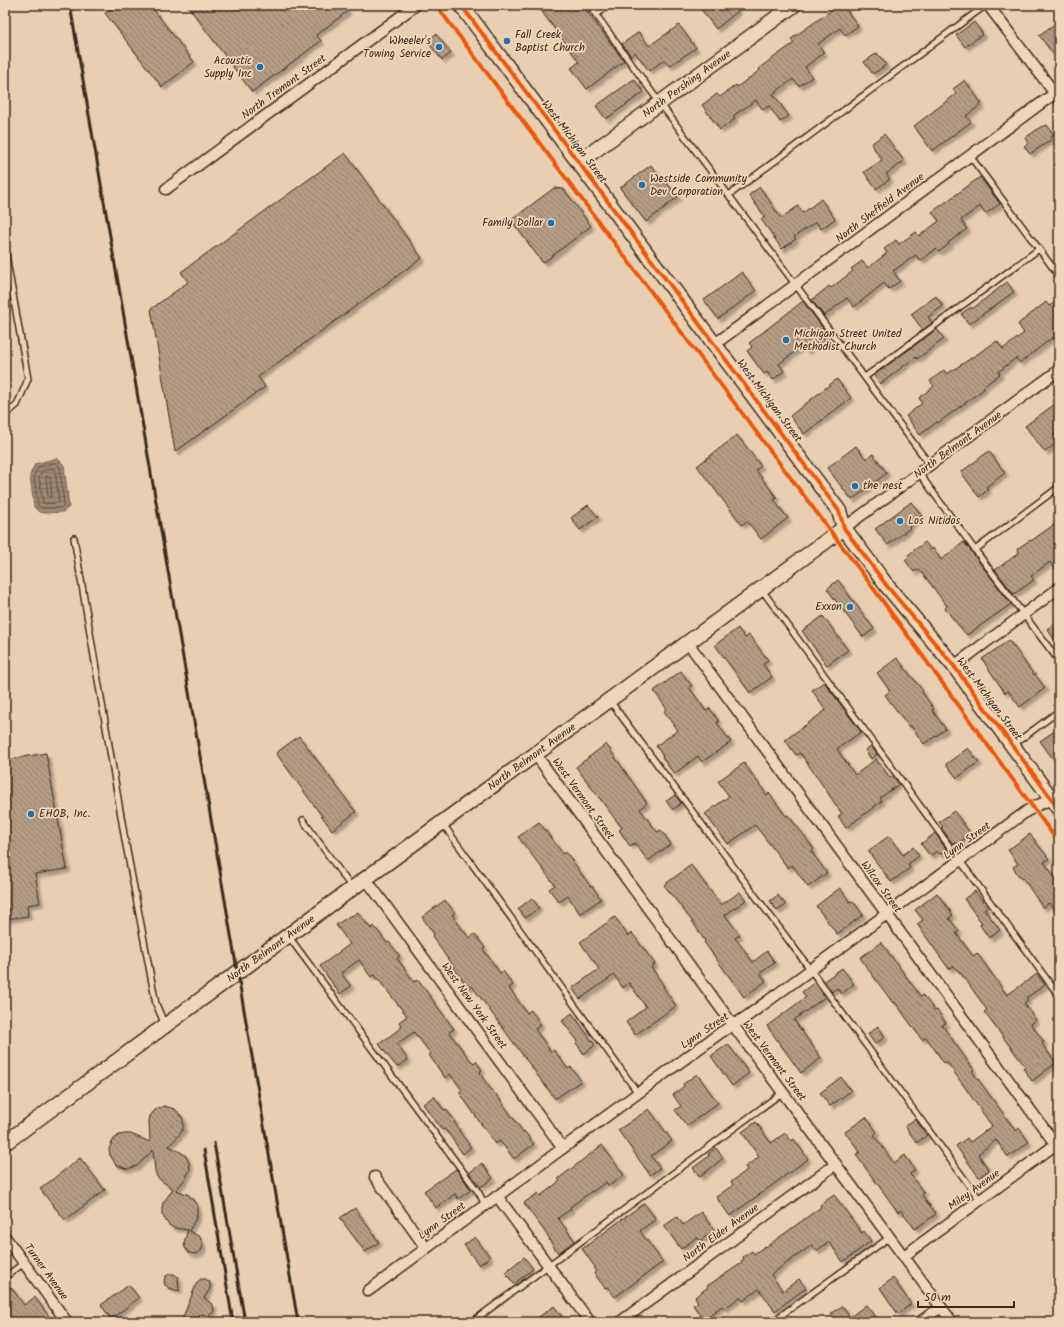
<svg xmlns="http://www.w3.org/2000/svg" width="1064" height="1327" font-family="Kalam,sans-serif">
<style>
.water{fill:url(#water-rules);stroke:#776352}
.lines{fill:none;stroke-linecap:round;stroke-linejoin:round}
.shore{stroke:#635040;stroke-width:1}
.building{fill:url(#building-back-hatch);stroke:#3b2a1e;filter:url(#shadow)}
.lane-casing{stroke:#3b2a1e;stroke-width:8}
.street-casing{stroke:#3b2a1e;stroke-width:13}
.secondary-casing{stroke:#3b2a1e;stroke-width:17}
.lane{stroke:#f0d6b8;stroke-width:5}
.street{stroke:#f0d6b8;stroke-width:10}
.secondary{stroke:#f0d6b8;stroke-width:14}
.rail{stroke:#3b2a1e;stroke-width:3}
.cycleway-casing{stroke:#f0d6b8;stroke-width:6}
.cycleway{stroke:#e8590c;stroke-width:4}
.poi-dot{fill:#1f6fb2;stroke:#f0d6b8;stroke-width:1.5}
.labels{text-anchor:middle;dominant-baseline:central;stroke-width:3.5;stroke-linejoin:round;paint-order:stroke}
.poi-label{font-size:11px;fill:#3b2a1e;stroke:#f0d6b8;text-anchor:start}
.street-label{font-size:11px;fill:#3b2a1e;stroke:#f0d6b8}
</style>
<defs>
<pattern id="water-rules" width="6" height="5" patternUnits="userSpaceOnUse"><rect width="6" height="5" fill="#9f8974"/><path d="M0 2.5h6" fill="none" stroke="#83705f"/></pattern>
<pattern id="building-back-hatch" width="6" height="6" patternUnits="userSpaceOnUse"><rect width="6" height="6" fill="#b39c84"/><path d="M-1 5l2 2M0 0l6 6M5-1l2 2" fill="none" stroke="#937f6b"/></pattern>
<filter id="shadow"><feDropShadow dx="3.5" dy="3.5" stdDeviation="1" flood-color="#0004"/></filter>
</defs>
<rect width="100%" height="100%" fill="#e9cfb2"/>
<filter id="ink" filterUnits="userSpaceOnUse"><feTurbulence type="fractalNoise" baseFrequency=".025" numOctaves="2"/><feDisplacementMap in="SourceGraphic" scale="8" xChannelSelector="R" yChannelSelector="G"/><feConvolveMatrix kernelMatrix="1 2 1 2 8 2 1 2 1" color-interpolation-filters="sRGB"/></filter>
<g filter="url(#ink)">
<polygon class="water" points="57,458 64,465 69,507 63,512 44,513 39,512 34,507 30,475 35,464"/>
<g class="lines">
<g class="shore">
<polygon points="55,463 60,467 64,505 61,508 41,508 38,505 34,476 38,467"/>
<polygon points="53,469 55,470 59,502 57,503 44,504 43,502 39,477 42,471"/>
<polygon points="47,476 50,478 52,495 51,497 48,496 46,478"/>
</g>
</g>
<g class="building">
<polygon points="115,5 150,5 194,62 162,87 105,13"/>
<polygon points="187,5 343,5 348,11 316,35 321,41 252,92"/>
<polygon points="537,5 582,5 624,61 587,89 571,68 579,62"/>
<polygon points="698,5 734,5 738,11 716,29"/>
<polygon points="839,5 843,5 858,26 845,35 840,28 818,44 824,53 805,67 812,77 799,86 793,79 773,94 789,116 780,122 769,106 763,110 756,100 733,116 735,119 720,130 702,105 717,94 720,97 736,85 737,87 760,70 759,68 794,43 791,39"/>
<polygon points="1059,21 1059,62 1039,35"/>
<polygon points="974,22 983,34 965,47 956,35"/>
<polygon points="679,25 696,48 669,66 664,60 649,71 635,52 631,56 622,44 639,32 649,46"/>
<polygon points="436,34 451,53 442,60 427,41"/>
<polygon points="877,53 886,65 873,74 864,62"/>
<polygon points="634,79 644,92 606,119 596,106"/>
<polygon points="965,80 982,104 966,116 971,122 932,151 914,126 956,94 953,89"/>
<polygon points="1047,125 1054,135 1051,137 1052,139 1030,154 1024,146 1028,143 1025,138 1042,126 1043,127"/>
<polygon points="884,134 904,161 886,174 890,179 876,189 864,172 882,160 871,144"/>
<polygon points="345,153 422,258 258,377 265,387 175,452 151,309 188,282 181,272"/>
<polygon points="651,165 665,183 666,182 678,197 646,222 620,188"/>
<polygon points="980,177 1000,204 985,214 980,206 961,220 967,229 948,243 949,244 939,252 936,249 920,261 916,255 893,271 900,281 889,289 884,283 854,307 847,298 824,316 812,300 829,286 831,288 853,271 851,269 862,261 868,268 887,253 884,249 896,240 899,244 916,232 919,236 939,221 932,212"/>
<polygon points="760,187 781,218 798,206 803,213 821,199 835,219 821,229 816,222 794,237 796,239 782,249 761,219 765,217 749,195"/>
<polygon points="554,188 564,189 591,226 543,263 511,220"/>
<polygon points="742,272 756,291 718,319 704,300"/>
<polygon points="1007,282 1014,292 969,324 961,314 971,307 972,309"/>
<polygon points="936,296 943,306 928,317 932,323 923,330 911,314"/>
<polygon points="1059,300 1059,346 1053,337 1020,363 1016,358 998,372 1000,374 983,387 984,389 938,423 937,422 920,435 906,416 922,403 919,398 934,386 930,381 944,370 947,374 997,341 1003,349 1024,333 1018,324 1046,302 1049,306"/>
<polygon points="803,301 828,335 806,351 802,346 779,364 784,371 773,380 767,372 764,374 747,351 752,347 749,343"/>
<polygon points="937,329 944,339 917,359 916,357 880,384 874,375"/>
<polygon points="837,379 851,398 804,434 790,416"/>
<polygon points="1059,401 1059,430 1054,434 1059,441 1045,452 1025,426"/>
<polygon points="737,435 761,466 756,470 777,498 774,500 788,518 761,539 747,521 742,525 697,466"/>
<polygon points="856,446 866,459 873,454 887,473 852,500 827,468"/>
<polygon points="989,451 1005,473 986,487 988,490 979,497 961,472"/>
<polygon points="911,502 922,516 909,526 910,528 888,545 875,529"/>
<polygon points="588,505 598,517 580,530 571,518"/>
<polygon points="1059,521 1059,574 1050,562 1031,576 1034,580 1014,594 995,570 1019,553 1017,549 1030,540 1031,541"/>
<polygon points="925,542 931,550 933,548 941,560 964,542 1011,604 967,635 954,620 945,608 947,606 920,570 918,569 914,572 905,560 909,556 908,555"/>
<polygon points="838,580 874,629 863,637 827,589"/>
<polygon points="823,616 848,650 827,665 802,631"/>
<polygon points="1059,620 1059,646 1047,629"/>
<polygon points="738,628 745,638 749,635 768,660 763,664 772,677 750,693 715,645"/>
<polygon points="1009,640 1034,675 1035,674 1045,688 1020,707 1008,691 1005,693 982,659"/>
<polygon points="897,658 923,691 922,692 934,709 932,710 946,729 924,744 911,726 909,727 885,695 890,691 877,673"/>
<polygon points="681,671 692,686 689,687 706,711 710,708 719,722 717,723 731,742 702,762 698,756 674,774 662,757 663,756 656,746 678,730 664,711 667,709 654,691"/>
<polygon points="824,682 861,732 837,749 855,775 876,759 890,778 893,776 899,784 880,798 882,801 846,828 838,816 842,814 815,774 800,753 796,755 785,740 826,710 812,690"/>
<polygon points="1059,728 1059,767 1040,741"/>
<polygon points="299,736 356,812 332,830 276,753"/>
<polygon points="606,744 647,803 640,809 657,832 661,830 671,844 648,861 635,843 630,846 619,830 622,828 576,767"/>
<polygon points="871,746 877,754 871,759 865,750"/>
<polygon points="968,748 979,762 957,778 946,764"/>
<polygon points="46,753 67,869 35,874 40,903 27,905 28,916 6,919 5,913 5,760"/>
<polygon points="744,763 767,795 769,793 786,816 788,815 806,838 814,849 811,851 827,873 808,887 792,865 788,868 755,825 728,844 705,814 729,796 718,781"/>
<polygon points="675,795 681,803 673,810 666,801"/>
<polygon points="954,811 971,834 956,845 954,842 953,844 941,828 943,827 939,822"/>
<polygon points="539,822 563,854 566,852 591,887 592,886 601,899 580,914 568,896 559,902 549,889 555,885 518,837"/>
<polygon points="935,833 946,849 940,854 937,851 930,856 921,844"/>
<polygon points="1030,834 1049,859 1044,862 1059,883 1059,917 1049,903 1043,908 1023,878 1021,879 1013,867 1018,864 1008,850"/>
<polygon points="889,836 903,855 913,847 919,856 908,864 910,868 891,882 868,851"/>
<polygon points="691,865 721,905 740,892 746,900 725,915 740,935 735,938 753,962 767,951 775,963 760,973 766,981 744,997 704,942 705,941 692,921 664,885"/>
<polygon points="840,888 850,902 853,901 863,915 837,934 816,906"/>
<polygon points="975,891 987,907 984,909 1000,930 989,938 980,925 982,923 964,899"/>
<polygon points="937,893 953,915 949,918 959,931 956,933 973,956 977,953 1007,995 1037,974 1045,985 1026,998 1028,1000 1024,1003 1036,1020 1031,1024 1044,1042 1042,1044 1056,1063 1032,1081 1023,1068 1025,1066 984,1012 987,1010 966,980 954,966 949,969 917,924 923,920 915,910"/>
<polygon points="778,895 786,905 777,911 770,901"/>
<polygon points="532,898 539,908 525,918 518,909"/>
<polygon points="445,900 455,913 452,915 469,938 475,934 485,948 483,949 500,973 503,971 513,985 509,988 527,1013 531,1010 541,1025 535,1029 551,1052 554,1050 568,1069 571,1067 581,1081 555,1099 472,986 468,988 432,936 434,934 422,917"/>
<polygon points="358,912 371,929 374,926 387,943 389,942 400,956 397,958 414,982 418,980 454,1029 449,1032 471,1061 474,1063 476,1061 482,1070 480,1071 481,1073 480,1074 495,1095 496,1094 523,1132 524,1131 534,1144 514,1159 500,1141 495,1144 459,1092 462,1090 450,1074 445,1078 429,1055 431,1054 414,1032 397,1044 408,1060 397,1067 388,1056 379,1044 402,1027 399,1022 407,1016 375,975 371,977 359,960 341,973 351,986 340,994 320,966 350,944 336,925 351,915 352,916"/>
<polygon points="615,917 628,936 632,933 655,964 651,967 664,986 663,987 676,1006 635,1035 626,1022 646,1007 629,983 623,988 614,975 580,999 572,988 599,969 580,942"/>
<polygon points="881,942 921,997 923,995 935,1011 937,1010 946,1023 942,1025 974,1070 972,1071 1016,1131 1019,1128 1029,1142 1008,1157 996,1140 978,1154 989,1170 979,1177 956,1146 967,1138 970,1142 992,1126 947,1062 944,1063 926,1037 922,1040 895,1002 893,1003 860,958"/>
<polygon points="842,968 854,984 841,994 837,988 832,992 824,981"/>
<polygon points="815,982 825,997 794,1020 821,1058 801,1073 767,1026 806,997 802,992"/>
<polygon points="572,1013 595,1045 584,1054 576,1043 578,1041 562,1021"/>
<polygon points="878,1026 885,1037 875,1044 868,1034"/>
<polygon points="728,1044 749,1073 732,1086 711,1056"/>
<polygon points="697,1074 718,1103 687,1126 675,1110 681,1106 673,1095 684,1086 683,1084"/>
<polygon points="841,1077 851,1091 830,1106 820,1093"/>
<polygon points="434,1096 444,1110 446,1109 455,1121 454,1122 460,1130 459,1131 471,1147 463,1154 445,1129 442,1130 423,1104"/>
<polygon points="164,1106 175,1109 183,1118 183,1129 180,1134 169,1146 182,1153 186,1156 189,1163 190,1169 186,1178 176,1190 189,1195 197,1205 197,1216 189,1231 200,1237 203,1246 201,1251 195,1254 189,1253 185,1248 184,1242 188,1230 174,1228 169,1225 162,1215 162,1209 163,1203 173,1189 157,1177 155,1171 153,1150 137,1166 127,1169 116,1165 110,1155 109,1149 111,1144 114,1139 119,1135 125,1134 131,1134 150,1142 149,1122 150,1116 154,1111 158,1108"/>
<polygon points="649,1109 672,1141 651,1156 660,1168 650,1175 618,1130"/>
<polygon points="866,1117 877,1132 874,1135 894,1163 905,1155 915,1170 910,1174 924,1193 922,1195 936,1214 915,1229 901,1210 898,1212 856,1155 860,1152 845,1132"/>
<polygon points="915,1119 927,1135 917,1143 905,1126"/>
<polygon points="756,1122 771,1143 785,1133 791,1141 794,1139 808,1159 730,1216 716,1197 733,1185 731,1182 747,1170 745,1167 759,1157 742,1132"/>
<polygon points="602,1145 624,1175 609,1186 606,1182 592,1192 592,1191 570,1207 571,1209 558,1218 575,1241 558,1253 549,1240 550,1239 524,1203 538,1193 540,1196 560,1181 558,1179"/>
<polygon points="716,1148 723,1158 700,1177 693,1168 709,1156 708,1154"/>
<polygon points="80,1158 105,1190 65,1220 40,1189"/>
<polygon points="482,1163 493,1178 481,1187 469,1173"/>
<polygon points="456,1169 471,1190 458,1199 455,1194 436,1208 424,1191"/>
<polygon points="834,1195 862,1233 864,1231 871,1241 843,1262 829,1242 816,1251 812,1245 784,1265 771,1275 783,1291 799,1279 806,1288 775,1311 759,1289 743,1301 740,1297 724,1309 722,1306 703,1320 693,1305 698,1302 695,1297 708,1287 707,1286 742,1263 741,1261 744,1259 743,1257 752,1251 754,1254 765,1246 766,1247 821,1207 820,1205"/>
<polygon points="644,1203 656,1219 640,1231 663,1262 615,1297 607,1287 605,1288 594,1273 596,1271 593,1268 595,1267 582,1249"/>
<polygon points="355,1208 379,1242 365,1252 340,1218"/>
<polygon points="701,1212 714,1230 700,1241 697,1237 681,1249 664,1226 677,1217 683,1225"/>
<polygon points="475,1237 490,1257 479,1265 464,1245"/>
<polygon points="524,1257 533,1269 514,1284 505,1272"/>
<polygon points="169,1274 174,1274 178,1277 179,1291 169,1288 165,1285 164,1282 165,1277"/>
<polygon points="893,1278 911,1304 898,1314 880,1288"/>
<polygon points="201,1279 206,1279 210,1282 210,1289 204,1298 213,1305 214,1311 209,1316 200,1314 195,1322 181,1322 197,1282"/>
<polygon points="129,1285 139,1298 111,1319 101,1305"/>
<polygon points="11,1287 24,1305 35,1297 53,1322 9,1322 5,1316 5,1292"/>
<polygon points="866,1305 879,1322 837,1322 831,1314 842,1306 850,1317"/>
<polygon points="554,1306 566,1322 532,1322"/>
</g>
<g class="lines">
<g class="lane-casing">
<g id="lane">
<polyline points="589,5 651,91 930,465"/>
<polyline points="596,15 609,5"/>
<polyline points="970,156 1059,276"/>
<polyline points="729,195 986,5"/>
<polyline points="5,250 28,379 17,405 5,415"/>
<polyline points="865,377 1039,249"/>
<polyline points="919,473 975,550"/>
<polyline points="1059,487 975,550 1059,661"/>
<polyline points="74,538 125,840 156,1004 165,1025"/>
<polyline points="762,590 1059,996"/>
<polyline points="610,701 804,961 980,1200"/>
<polyline points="1013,745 1059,711"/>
<polyline points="303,820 352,888"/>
<polyline points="443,824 638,1093"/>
<polyline points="289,937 479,1193 485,1205"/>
<polyline points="5,1277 24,1263"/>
<polyline points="472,1322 783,1092"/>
<polyline points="772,1322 890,1237"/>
</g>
</g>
<g class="street-casing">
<g id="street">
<polyline points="988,5 1059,99"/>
<polyline points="166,189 416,5"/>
<polyline points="715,344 1059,90"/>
<polyline points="844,528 1059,370"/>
<polyline points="688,643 1056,1145"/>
<polyline points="954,666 1059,588"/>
<polyline points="536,755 733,1025 952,1322"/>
<polyline points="366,879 563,1148"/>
<polyline points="375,1177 426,1248"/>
<polyline points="497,1196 590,1322"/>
<polyline points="5,1237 67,1322"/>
<polyline points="904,1256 1059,1142"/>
<polyline points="368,1291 720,1033 746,1017 1027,811 1038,805 1059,796"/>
<polyline points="620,1322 836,1164"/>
<polyline points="920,1322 941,1307"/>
</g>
</g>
<g class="secondary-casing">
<g id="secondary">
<polyline points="461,5 839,511 844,528 887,586 954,666 1059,809"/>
<polyline points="579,162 794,5"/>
<polyline points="5,1143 844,528"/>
</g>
</g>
<use href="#lane" class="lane"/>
<use href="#street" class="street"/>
<use href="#secondary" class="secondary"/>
<g class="rail">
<polyline points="70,5 298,1322"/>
<polyline points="214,1143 245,1322"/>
<polyline points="204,1150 233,1322"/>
</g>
<g class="cycleway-casing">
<g id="cycleway">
<polyline points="436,5 868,581 1059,843"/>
<polyline points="461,5 839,511 844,528 887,586 954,666 1059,809"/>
</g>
</g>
<use href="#cycleway" class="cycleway"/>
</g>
</g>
<g class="poi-dot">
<circle cx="507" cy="41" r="4"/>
<circle cx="439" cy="47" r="4"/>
<circle cx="260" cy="67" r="4"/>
<circle cx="642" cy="185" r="4"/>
<circle cx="551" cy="223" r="4"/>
<circle cx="786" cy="340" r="4"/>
<circle cx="855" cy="486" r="4"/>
<circle cx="900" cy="521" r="4"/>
<circle cx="850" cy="607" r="4"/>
<circle cx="31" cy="814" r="4"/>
</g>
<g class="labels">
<g class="poi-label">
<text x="515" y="35">Fall Creek<tspan x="515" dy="13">Baptist Church</tspan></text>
<text x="431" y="41" text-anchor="end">Wheeler's<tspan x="431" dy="13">Towing Service</tspan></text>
<text x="252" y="61" text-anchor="end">Acoustic<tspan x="252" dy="13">Supply Inc</tspan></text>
<text x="650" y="179">Westside Community<tspan x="650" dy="13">Dev Corporation</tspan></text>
<text x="543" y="223" text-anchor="end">Family Dollar</text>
<text x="794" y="334">Michigan Street United<tspan x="794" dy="13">Methodist Church</tspan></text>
<text x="863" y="486">the nest</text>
<text x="908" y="521">Los Nitidos</text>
<text x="842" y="607" text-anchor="end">Exxon</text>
<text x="39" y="814">EHOB, Inc.</text>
</g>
<g class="street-label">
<text transform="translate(687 84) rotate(-36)">North Pershing Avenue</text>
<text transform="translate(284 87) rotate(-36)">North Tremont Street</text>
<text transform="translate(574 142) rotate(53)">West Michigan Street</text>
<text transform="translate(880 208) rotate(-37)">North Sheffield Avenue</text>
<text transform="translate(769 401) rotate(53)">West Michigan Street</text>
<text transform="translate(958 445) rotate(-36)">North Belmont Avenue</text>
<text transform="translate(989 699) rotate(53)">West Michigan Street</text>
<text transform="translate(532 757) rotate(-36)">North Belmont Avenue</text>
<text transform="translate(583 799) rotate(54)">West Vermont Street</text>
<text transform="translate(967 841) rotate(-36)">Lynn Street</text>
<text transform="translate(881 887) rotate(54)">Wilcox Street</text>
<text transform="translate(271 949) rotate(-36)">North Belmont Avenue</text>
<text transform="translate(474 1006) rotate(54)">West New York Street</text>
<text transform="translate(705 1031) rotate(-34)">Lynn Street</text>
<text transform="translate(774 1061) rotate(53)">West Vermont Street</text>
<text transform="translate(974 1190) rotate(-36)">Miley Avenue</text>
<text transform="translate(442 1221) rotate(-36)">Lynn Street</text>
<text transform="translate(721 1233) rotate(-36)">North Elder Avenue</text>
<text transform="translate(46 1272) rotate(54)">Turner Avenue</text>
</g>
</g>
<rect width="1064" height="1327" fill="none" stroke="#f0d6b8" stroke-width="20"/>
<rect x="10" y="10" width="1044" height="1307" fill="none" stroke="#3b2a1e" stroke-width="1.5" filter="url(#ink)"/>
<path d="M918 1301v6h96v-6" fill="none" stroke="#3b2a1e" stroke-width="2"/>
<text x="924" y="1301" font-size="12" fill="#3b2a1e" stroke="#f0d6b8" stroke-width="3" paint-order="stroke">50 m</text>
</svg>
